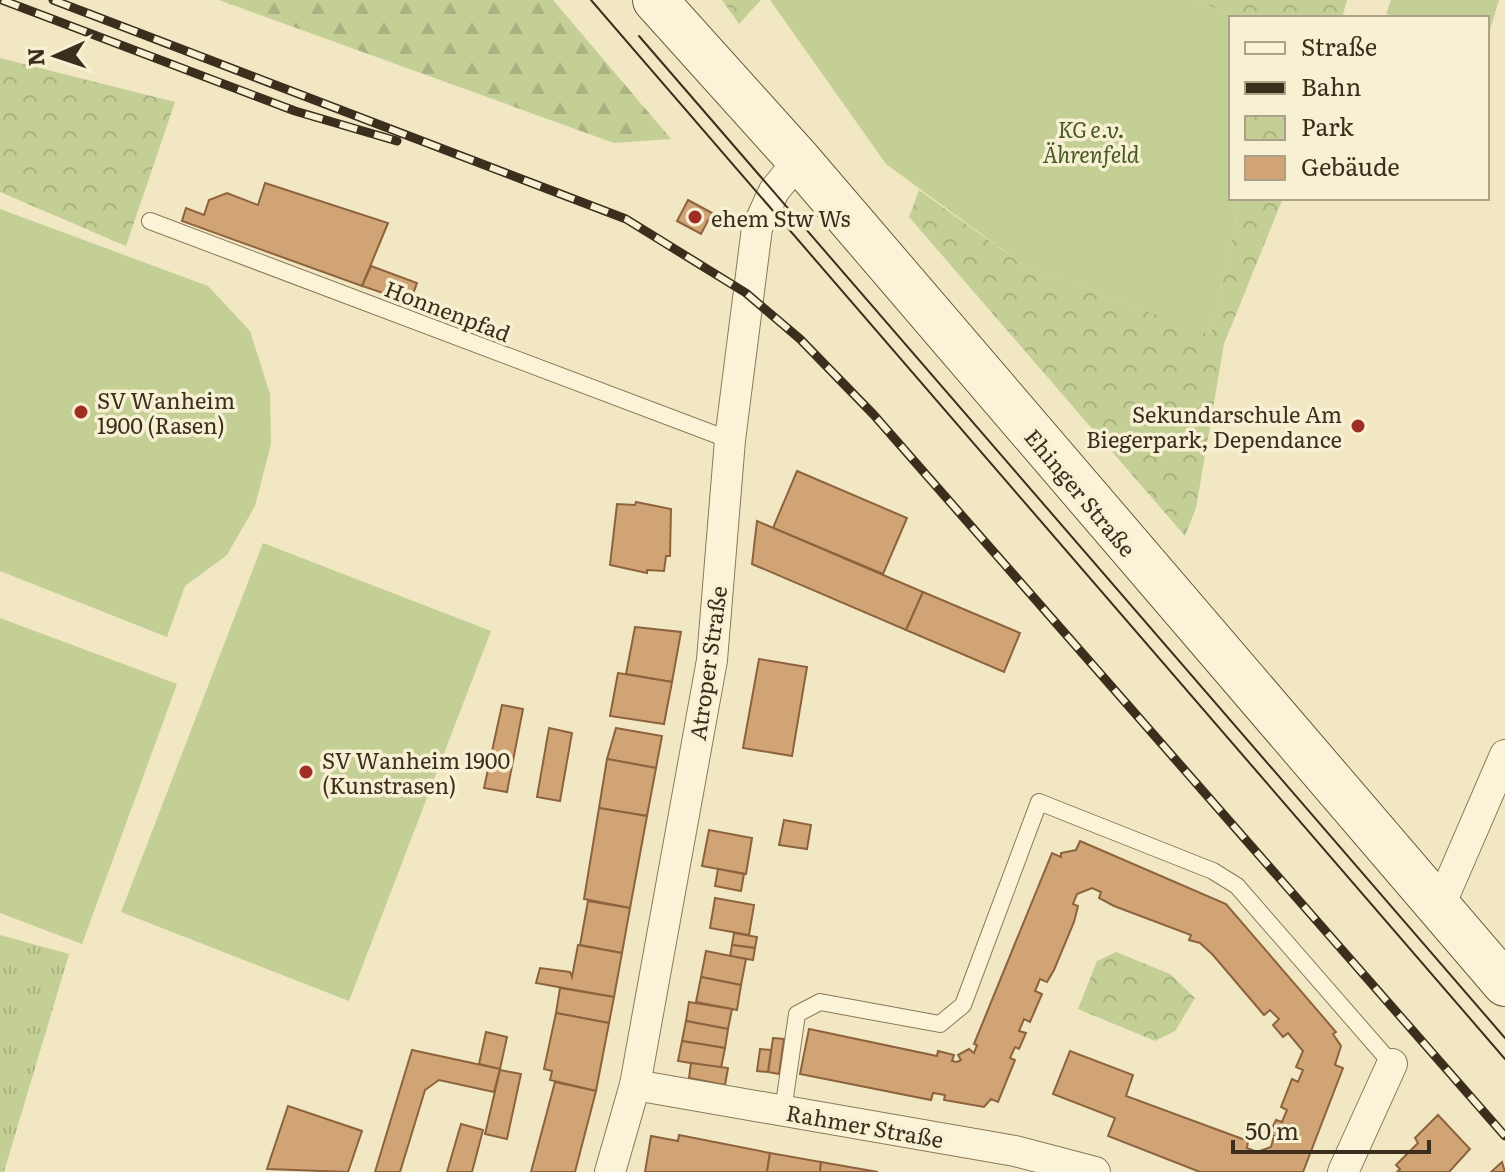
<svg xmlns="http://www.w3.org/2000/svg" width="1505" height="1172" font-family="Literata,serif">
<style>
.grass{fill:url(#grass-tufts)}
.forest{fill:url(#forest-firs)}
.park{fill:url(#park-crowns)}
.garden{fill:#c4cf96}
.building{fill:#d1a476;stroke:#8d633d;stroke-width:2}
.lines{fill:none;stroke-linecap:round;stroke-linejoin:round}
.lane-casing{stroke:#8c7858;stroke-width:18}
.street-casing{stroke:#8c7858;stroke-width:32}
.secondary-casing{stroke:#6e593c;stroke-width:46}
.lane{stroke:#fbf3d7;stroke-width:16}
.street{stroke:#fbf3d7;stroke-width:30}
.secondary{stroke:#fbf3d7;stroke-width:44}
.tram{stroke:#3b2e1d;stroke-width:2}
.rail-casing{stroke:#3b2e1d;stroke-width:9}
.rail{stroke:#f7f0d3;stroke-width:6;stroke-dasharray:18;stroke-linecap:butt}
.poi-dot{fill:#9f2e25;stroke:#f7f0d3;stroke-width:3}
.labels{text-anchor:middle;dominant-baseline:central;stroke-width:7;stroke-linejoin:round;paint-order:stroke}
.park-label{font-size:22px;font-style:italic;fill:#465923;stroke:#f7f0d3}
.poi-label{font-size:22px;fill:#3b2e1d;stroke:#f7f0d3;text-anchor:start}
.street-label{font-size:22px;fill:#3b2e1d;stroke:#f7f0d3}
</style>
<defs>
<pattern id="grass-tufts" width="24" height="20" patternUnits="userSpaceOnUse" patternTransform="scale(2)"><rect width="24" height="20" fill="#c4cf96"/><path d="M3 7l-1-3M5 7V3M7 7l1-3M15 17l-1-3M17 17v-4M19 17l1-3" fill="none" stroke="#a9b281"/></pattern>
<pattern id="forest-firs" width="22" height="20" patternUnits="userSpaceOnUse" patternTransform="scale(2)"><rect width="22" height="20" fill="#c4cf96"/><path d="M5 1l3.5 6h-7zM16 11l3.5 6h-7z" fill="#a9b281"/></pattern>
<pattern id="park-crowns" width="20" height="18" patternUnits="userSpaceOnUse" patternTransform="scale(2)"><rect width="20" height="18" fill="#c4cf96"/><path d="M2 6a3 3 0 1 1 6 0M12 15a3 3 0 1 1 6 0" fill="none" stroke="#a9b281"/></pattern>
</defs>
<rect width="100%" height="100%" fill="#f1e7c3"/>
<polygon class="grass" points="0,935 69,954 4,1172 0,1172"/>
<polygon class="forest" points="219,0 553,0 671,139 614,143"/>
<g class="park">
<polygon points="722,0 761,0 739,24"/>
<polygon points="1195,0 1347,0 1342,18 1237,18"/>
<polygon points="0,58 175,102 126,246 0,192"/>
<polygon points="919,190 1026,267 1211,334 1241,198 1283,198 1224,344 1196,508 1185,536 909,217"/>
<polygon points="1116,952 1170,974 1195,998 1175,1031 1155,1041 1078,1009 1097,961"/>
</g>
<g class="garden">
<polygon points="770,0 1195,0 1237,18 1231,18 1231,198 1241,198 1211,335 1026,267 886,164"/>
<polygon points="1391,0 1499,0 1487,40 1487,18 1400,18 1386,14"/>
<polygon points="0,209 208,286 250,331 270,394 271,444 255,506 227,555 185,586 167,637 0,571"/>
<polygon points="263,543 491,631 349,1001 121,912"/>
<polygon points="0,618 177,684 82,944 0,913"/>
</g>
<g class="building">
<polygon points="265,183 388,223 362,286 182,221 186,208 204,215 209,200 227,193 258,205"/>
<polygon points="688,200 712,213 701,234 677,221"/>
<polygon points="371,266 417,283 410,302 362,286"/>
<polygon points="797,471 907,518 883,574 773,528"/>
<polygon points="636,502 671,509 670,556 666,556 664,571 647,570 647,573 610,565 617,504 635,505"/>
<polygon points="757,521 923,592 906,630 752,564"/>
<polygon points="923,592 1020,633 1004,672 906,630"/>
<polygon points="635,627 681,632 672,682 626,674"/>
<polygon points="759,659 807,667 792,756 743,748"/>
<polygon points="618,673 672,682 664,724 610,716"/>
<polygon points="502,705 523,709 507,792 484,788"/>
<polygon points="549,728 572,733 560,801 537,797"/>
<polygon points="616,728 662,736 656,768 607,759"/>
<polygon points="607,759 656,768 647,816 599,808"/>
<polygon points="599,808 647,816 630,908 584,899"/>
<polygon points="784,820 811,825 807,849 779,845"/>
<polygon points="709,830 752,838 746,874 702,866"/>
<polygon points="1080,841 1226,904 1336,1032 1333,1034 1341,1046 1335,1065 1343,1068 1303,1172 1200,1172 1108,1136 1115,1118 1053,1094 1070,1051 1133,1075 1126,1096 1248,1141 1247,1148 1257,1152 1271,1147 1274,1136 1269,1134 1276,1120 1282,1122 1287,1110 1281,1107 1292,1079 1298,1082 1303,1070 1296,1067 1303,1051 1288,1033 1283,1037 1273,1025 1279,1019 1270,1010 1264,1015 1213,955 1200,943 1189,940 1191,935 1114,906 1099,898 1101,892 1092,888 1077,894 1073,904 1078,906 1074,922 1054,970 1047,982 1040,979 1035,991 1042,994 1030,1022 1024,1019 1019,1031 1026,1033 1019,1049 1015,1047 1010,1058 1015,1060 998,1102 991,1099 984,1107 944,1100 945,1095 933,1093 931,1100 800,1074 809,1029 937,1056 938,1051 954,1055 952,1061 957,1062 961,1060 958,1055 969,1049 974,1053 977,1045 974,1044 1052,853 1061,857 1061,853 1076,850"/>
<polygon points="718,869 744,874 741,891 715,886"/>
<polygon points="715,898 754,905 749,935 710,928"/>
<polygon points="588,901 630,908 622,953 580,945"/>
<polygon points="734,933 757,937 755,948 732,945"/>
<polygon points="578,945 622,953 614,997 536,983 540,968 570,972 572,977"/>
<polygon points="732,945 755,948 753,960 730,956"/>
<polygon points="706,951 746,959 741,985 701,977"/>
<polygon points="701,977 741,985 737,1010 696,1002"/>
<polygon points="560,988 614,997 609,1023 556,1013"/>
<polygon points="689,1002 732,1009 728,1029 686,1021"/>
<polygon points="556,1013 609,1023 596,1091 550,1080 552,1071 544,1069"/>
<polygon points="686,1021 728,1029 725,1048 682,1041"/>
<polygon points="486,1032 507,1037 500,1069 479,1064"/>
<polygon points="773,1038 784,1039 779,1074 768,1072"/>
<polygon points="682,1041 725,1048 721,1068 678,1061"/>
<polygon points="760,1049 771,1050 768,1072 757,1071"/>
<polygon points="412,1050 500,1069 494,1092 439,1080 425,1090 400,1172 375,1172"/>
<polygon points="691,1063 728,1068 725,1085 689,1078"/>
<polygon points="500,1070 521,1074 507,1139 485,1134"/>
<polygon points="555,1082 596,1091 575,1172 531,1172"/>
<polygon points="288,1106 362,1131 348,1172 267,1169"/>
<polygon points="1438,1115 1470,1149 1449,1172 1397,1172 1400,1169 1396,1165 1418,1143 1415,1138"/>
<polygon points="461,1124 483,1130 472,1172 447,1172"/>
<polygon points="679,1135 770,1153 767,1172 645,1172 651,1136 678,1141"/>
<polygon points="770,1153 821,1162 820,1172 767,1172"/>
<polygon points="821,1162 878,1172 820,1172"/>
<polygon points="1502,1162 1505,1172 1491,1172"/>
</g>
<g class="lines">
<g class="lane-casing">
<g id="lane">
<polyline points="150,221 730,440"/>
<polyline points="783,1111 797,1014 820,1002 940,1024 963,1005 1039,802 1213,871 1237,886 1392,1064"/>
</g>
</g>
<g class="street-casing">
<g id="street">
<polyline points="1438,910 1505,755"/>
<polyline points="635,1085 1015,1151 1095,1172"/>
<polyline points="610,1172 635,1085 712,660 730,440 757,228 774,191 799,160"/>
<polyline points="1343,1172 1392,1064"/>
</g>
</g>
<g class="secondary-casing">
<polyline id="secondary" points="655,0 799,160 1505,984"/>
</g>
<use href="#lane" class="lane"/>
<use href="#street" class="street"/>
<use href="#secondary" class="secondary"/>
<g class="tram">
<polyline points="591,0 1505,1059"/>
<polyline points="639,36 1505,1038"/>
</g>
<g class="rail-casing">
<g id="rail">
<polyline points="2,0 295,111 397,141"/>
<polyline points="53,0 626,219 746,293 800,339 873,414 1505,1136"/>
</g>
</g>
<use href="#rail" class="rail"/>
</g>
<g class="poi-dot">
<circle cx="695" cy="217" r="8"/>
<circle cx="81" cy="412" r="8"/>
<circle cx="1358" cy="426" r="8"/>
<circle cx="306" cy="772" r="8"/>
</g>
<g class="labels">
<g class="park-label">
<text x="1091" y="128">KG e.v.<tspan x="1091" dy="25">Ährenfeld</tspan></text>
</g>
<g class="poi-label">
<text x="711" y="217">ehem Stw Ws</text>
<text x="97" y="399">SV Wanheim<tspan x="97" dy="25">1900 (Rasen)</tspan></text>
<text x="1342" y="413" text-anchor="end">Sekundarschule Am<tspan x="1342" dy="25">Biegerpark, Dependance</tspan></text>
<text x="322" y="759">SV Wanheim 1900<tspan x="322" dy="25">(Kunstrasen)</tspan></text>
</g>
<g class="street-label">
<text transform="translate(448 310) rotate(21)">Honnenpfad</text>
<text transform="translate(1081 492) rotate(50)">Ehinger Straße</text>
<text transform="translate(707 663) rotate(-82)">Atroper Straße</text>
<text transform="translate(865 1125) rotate(10)">Rahmer Straße</text>
</g>
</g>
<rect x="1229" y="16" width="260" height="184" fill="#f7f0d3" stroke="#aca28a" stroke-width="2"/>
<rect x="1245" y="42" width="40" height="12" fill="#fbf3d7" stroke="#aca28a" stroke-width="2"/>
<text x="1301" y="56" font-size="24" fill="#3b2e1d">Straße</text>
<rect x="1245" y="82" width="40" height="12" fill="#3b2e1d" stroke="#aca28a" stroke-width="2"/>
<text x="1301" y="96" font-size="24" fill="#3b2e1d">Bahn</text>
<rect x="1245" y="116" width="40" height="24" fill="url(#park-crowns)" stroke="#aca28a" stroke-width="2"/>
<text x="1301" y="136" font-size="24" fill="#3b2e1d">Park</text>
<rect x="1245" y="156" width="40" height="24" fill="#d1a476" stroke="#aca28a" stroke-width="2"/>
<text x="1301" y="176" font-size="24" fill="#3b2e1d">Gebäude</text>
<g transform="translate(56 56) rotate(267)" stroke="#f7f0d3" stroke-width="6" paint-order="stroke">
<path d="M0-6L14 30L0 20L-14 30Z" fill="#3b2e1d"/>
<text y="-12" font-size="22" font-weight="bold" text-anchor="middle" fill="#3b2e1d">N</text>
</g>
<path d="M1233 1140v12h196v-12" fill="none" stroke="#3b2e1d" stroke-width="4"/>
<text x="1245" y="1140" font-size="24" fill="#3b2e1d" stroke="#f7f0d3" stroke-width="6" paint-order="stroke">50 m</text>
</svg>
